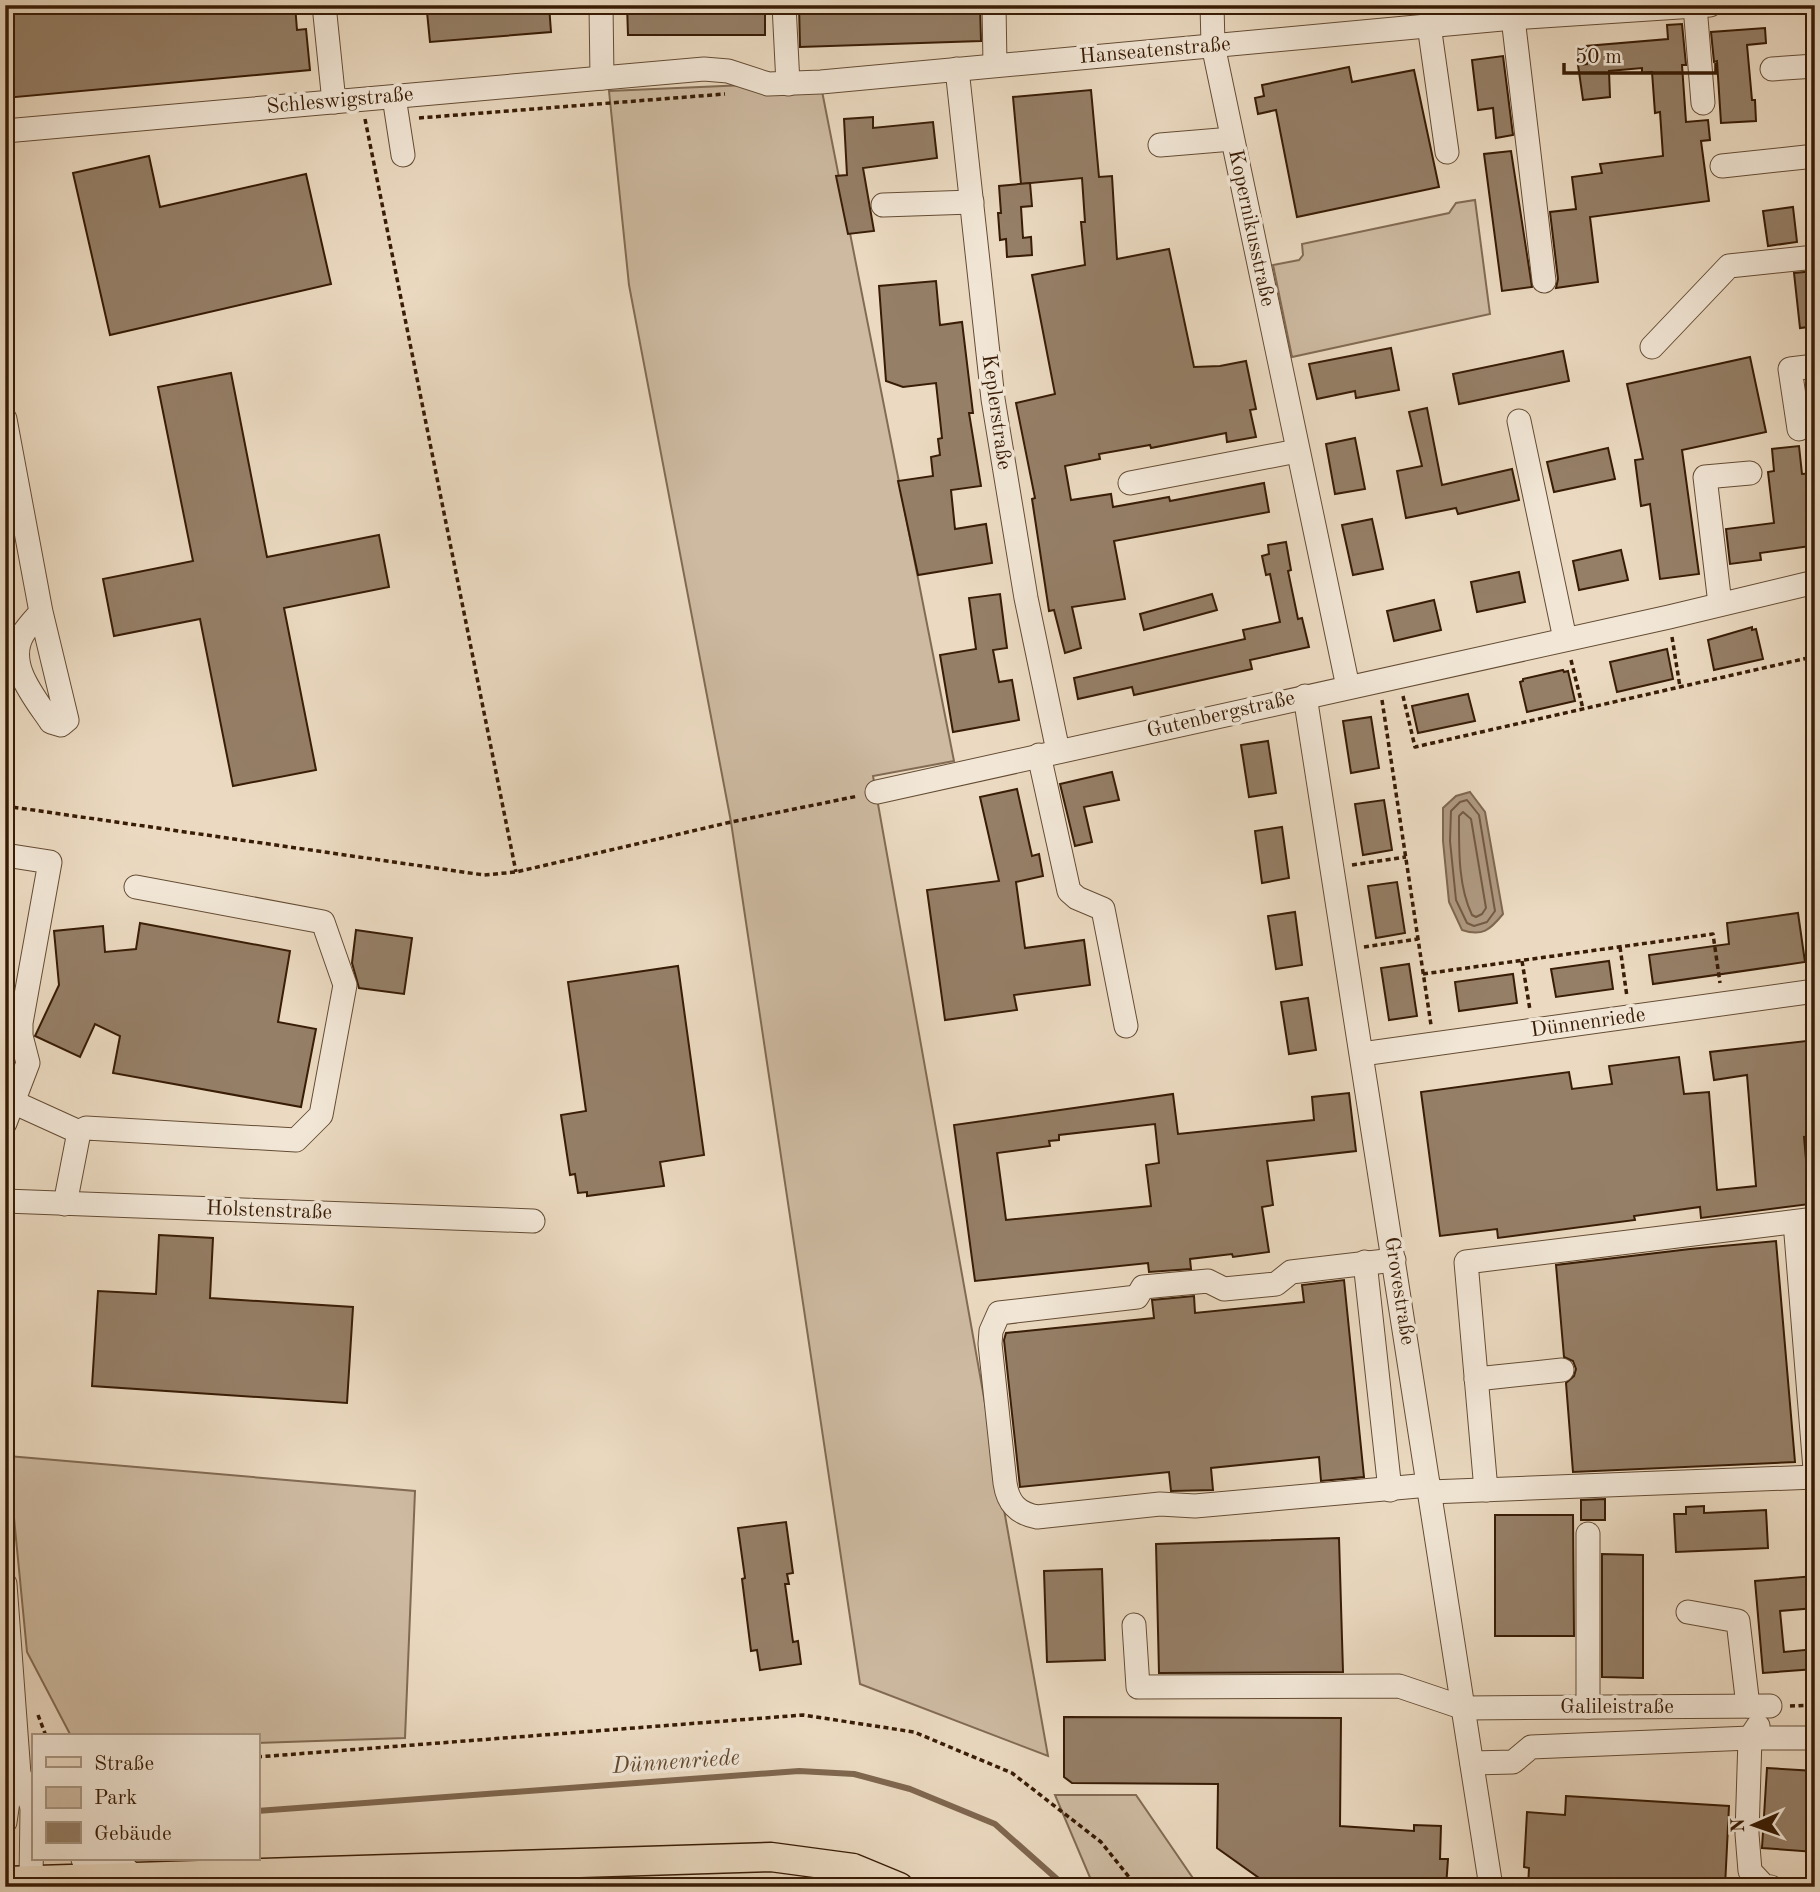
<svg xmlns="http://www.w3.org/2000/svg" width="1820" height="1892" font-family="'Old Standard TT',serif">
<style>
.green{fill:#cdbaa1;stroke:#826b53;stroke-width:2}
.water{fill:#ae9981;stroke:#7f674f;stroke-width:2}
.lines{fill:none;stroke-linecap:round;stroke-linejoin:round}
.shore{stroke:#735a43;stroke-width:2}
.stream{stroke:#7f674f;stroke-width:6}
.building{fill:#957f67;stroke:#381c05;stroke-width:2;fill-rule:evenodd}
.minor-casing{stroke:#654c34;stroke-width:25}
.major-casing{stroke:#381c05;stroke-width:31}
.path{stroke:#381c05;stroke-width:3.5;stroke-dasharray:5 3.5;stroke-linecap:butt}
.minor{stroke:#f2e7d7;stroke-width:23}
.major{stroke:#ebdac1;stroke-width:28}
.labels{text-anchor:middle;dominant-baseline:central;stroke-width:7;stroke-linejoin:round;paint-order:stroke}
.street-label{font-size:21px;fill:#381c05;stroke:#f2e7d7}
.water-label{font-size:23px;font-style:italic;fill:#614830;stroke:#f2e7d7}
</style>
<rect width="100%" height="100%" fill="#ebdac1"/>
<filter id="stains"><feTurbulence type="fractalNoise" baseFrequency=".00286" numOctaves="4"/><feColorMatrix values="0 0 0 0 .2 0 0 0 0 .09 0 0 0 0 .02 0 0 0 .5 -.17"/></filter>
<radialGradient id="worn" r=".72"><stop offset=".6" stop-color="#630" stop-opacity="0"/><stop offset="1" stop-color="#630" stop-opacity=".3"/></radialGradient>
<g class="green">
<polygon points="746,85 821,86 954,761 873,776 1048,1756 860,1684 731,822 629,285 609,91"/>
<polygon points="1475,200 1490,314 1292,357 1273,265 1299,260 1303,255 1302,244 1449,213 1456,203"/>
<polygon points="8,1456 415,1491 405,1738 257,1743 257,1736 71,1736 27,1652"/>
<polygon points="1055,1795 1136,1795 1199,1887 1094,1887"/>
</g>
<path class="water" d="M 1470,792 L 1485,812 L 1503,914 C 1490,930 1482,937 1462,930 L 1449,902 L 1443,841 L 1443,808 L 1456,796 Z"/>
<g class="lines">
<g class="shore">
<polygon points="1467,800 1479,815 1495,911 1487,922 1474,926 1467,923 1456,900 1450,841 1451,811 1460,802"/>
<path d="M 1463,812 L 1471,819 L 1486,908 L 1482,914 L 1476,917 L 1472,915 C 1458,886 1459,849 1459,816 Z"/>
</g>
<polyline class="stream" points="257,1811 799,1771 854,1774 910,1789 995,1824 1066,1887"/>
</g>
<g class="building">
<polygon points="5,5 295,5 297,30 306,29 310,70 5,98"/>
<polygon points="472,5 549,5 551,32 430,42 427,12 473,8"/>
<polygon points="627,5 765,5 765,35 628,35"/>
<polygon points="799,5 980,5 981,41 800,47"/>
<polygon points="1682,24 1686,65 1682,65 1686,122 1708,120 1710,140 1701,141 1709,201 1590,217 1598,282 1556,288 1558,279 1550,212 1576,209 1572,177 1602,173 1600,164 1663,156 1660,112 1655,113 1652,72 1642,73 1642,68 1609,71 1610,97 1583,100 1578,65 1587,64 1586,46 1668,39 1667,25"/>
<polygon points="1765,28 1766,43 1747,45 1752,100 1755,100 1756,121 1721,123 1717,61 1714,62 1711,32"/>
<polygon points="1503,56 1513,135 1496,138 1493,108 1478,110 1472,60"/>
<polygon points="1349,67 1352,82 1414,70 1439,187 1297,217 1276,110 1258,114 1255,98 1264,96 1262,85"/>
<polygon points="1091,90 1099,177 1112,176 1117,259 1169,249 1194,367 1220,366 1246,361 1256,409 1250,410 1256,437 1227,442 1226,433 1151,448 1150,445 1099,454 1100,459 1065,466 1071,500 1111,494 1113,507 1169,497 1170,501 1264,483 1269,512 1114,541 1125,599 1072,607 1081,648 1065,653 1054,610 1049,611 1032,499 1035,498 1016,403 1055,394 1032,275 1085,265 1081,222 1085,222 1082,178 1021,184 1013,97"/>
<polygon points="873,117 873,128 933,122 937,158 863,168 874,231 848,234 836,176 847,175 844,119"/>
<polygon points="1511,151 1532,287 1502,291 1484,154"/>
<polygon points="149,156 160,207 306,174 331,284 110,335 73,173"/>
<polygon points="1030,183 1032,206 1021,207 1023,238 1031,237 1032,255 1007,257 1006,239 1000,240 998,213 1001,213 999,186"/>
<polygon points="1793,207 1797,242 1768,246 1763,211"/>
<polygon points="1815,271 1815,326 1800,328 1794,273"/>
<polygon points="936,281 940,325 962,322 973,413 969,413 981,486 951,490 955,529 986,524 992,563 918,575 898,481 933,476 931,457 940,455 938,439 942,438 936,383 903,387 886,381 879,286"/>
<polygon points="1391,348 1399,390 1356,398 1355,391 1317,399 1309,364"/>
<polygon points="1563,351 1569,381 1459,404 1453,374"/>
<polygon points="1750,357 1766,432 1682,450 1699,574 1660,579 1650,504 1641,506 1635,460 1643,459 1627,384"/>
<polygon points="231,373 267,557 379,535 389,587 284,608 316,770 233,786 200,619 114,636 103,579 193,561 158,387"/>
<polygon points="1427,408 1442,485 1512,469 1519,500 1458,514 1456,508 1406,518 1397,471 1422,466 1409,412"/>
<polygon points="1355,438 1365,489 1335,494 1326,444"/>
<polygon points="1799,446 1802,474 1815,473 1815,533 1810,546 1760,553 1761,560 1730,564 1726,529 1774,523 1768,472 1774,471 1772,449"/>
<polygon points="1608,448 1615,479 1554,492 1547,462"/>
<polygon points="1372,519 1383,569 1353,575 1342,525"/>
<polygon points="1286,542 1291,570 1288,571 1298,619 1302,618 1309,647 1250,660 1252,669 1134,695 1132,687 1078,699 1074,678 1245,639 1243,630 1280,622 1270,574 1266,575 1262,556 1269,554 1268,545"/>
<polygon points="1621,550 1628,580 1579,590 1573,561"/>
<polygon points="1519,572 1525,602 1477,612 1471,582"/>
<polygon points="1000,594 1007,648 993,650 999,682 1012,680 1019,720 953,732 940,655 976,649 969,598"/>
<polygon points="1212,594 1217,610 1144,630 1140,614"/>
<polygon points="1434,600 1441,630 1394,641 1387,611"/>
<polygon points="1752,627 1752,630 1756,629 1763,659 1714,670 1708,640"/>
<polygon points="1667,649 1673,679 1617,692 1610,662"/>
<polygon points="1563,670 1564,672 1568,671 1575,701 1527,712 1520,682 1523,681 1523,679"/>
<polygon points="1468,694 1475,721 1418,733 1412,706"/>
<polygon points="1371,717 1379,768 1351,773 1343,721"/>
<polygon points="1268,741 1276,793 1249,797 1241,745"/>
<polygon points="1112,772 1119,800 1084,807 1092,842 1075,846 1060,784"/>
<polygon points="1017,789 1032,856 1039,854 1043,876 1016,882 1025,948 1084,940 1090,985 1014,995 1017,1010 945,1020 927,890 999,881 980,797"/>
<polygon points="1384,800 1392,850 1363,855 1355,804"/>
<polygon points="1282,827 1289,878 1262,883 1255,831"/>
<polygon points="1397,882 1405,933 1376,938 1368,886"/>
<polygon points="1295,912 1302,965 1276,969 1268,916"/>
<polygon points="1798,913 1805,962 1653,984 1649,955 1729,944 1727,923"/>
<polygon points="140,923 290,951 278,1022 316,1029 301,1107 113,1073 120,1036 95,1024 80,1057 35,1036 59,985 54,931 103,926 105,952 136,949"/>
<polygon points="356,930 412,938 404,994 359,988 352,963"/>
<polygon points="1609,961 1613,989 1556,997 1551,969"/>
<polygon points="1409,964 1417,1016 1389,1020 1381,968"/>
<polygon points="678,966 704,1155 660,1162 664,1186 587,1196 587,1192 578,1193 575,1174 570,1175 561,1115 586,1111 568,982"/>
<polygon points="1513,974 1517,1003 1459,1011 1455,982"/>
<polygon points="1308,998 1316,1050 1289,1054 1281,1002"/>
<polygon points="1815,1040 1815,1136 1804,1137 1810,1204 1701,1218 1700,1207 1634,1216 1635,1220 1498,1238 1497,1229 1440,1236 1421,1092 1569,1072 1572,1089 1612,1084 1609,1066 1679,1057 1684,1094 1709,1092 1717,1190 1756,1186 1747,1075 1714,1080 1710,1052"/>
<path d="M 1349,1093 L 1356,1151 L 1267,1161 L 1273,1205 L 1262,1207 L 1269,1252 L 1233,1257 L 1232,1254 L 1190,1259 L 1191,1269 L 1149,1272 L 1148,1263 L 975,1281 L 954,1125 L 1173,1094 L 1178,1134 L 1314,1120 L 1312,1097 ZM 1155,1124 L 1159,1163 L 1146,1165 L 1151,1206 L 1006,1220 L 997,1153 L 1050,1146 L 1049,1141 L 1059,1140 L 1059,1135 Z"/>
<polygon points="159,1235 213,1238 210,1298 353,1307 347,1403 92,1386 98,1291 156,1294"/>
<polygon points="1776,1241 1795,1462 1573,1472 1566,1383 1574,1376 1576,1369 1573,1361 1564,1357 1556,1265 1690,1249"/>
<polygon points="1344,1280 1364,1477 1321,1481 1319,1457 1211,1468 1213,1490 1171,1491 1169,1472 1020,1487 1004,1340 1006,1333 1154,1318 1152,1300 1194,1296 1195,1313 1304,1302 1302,1285"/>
<polygon points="1605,1499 1605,1520 1581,1520 1581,1500"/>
<polygon points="1704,1506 1704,1513 1766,1510 1768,1548 1676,1552 1674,1514 1686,1514 1686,1507"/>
<polygon points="1495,1515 1573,1515 1574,1636 1495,1636"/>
<polygon points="786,1522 793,1573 787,1574 789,1584 785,1584 793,1642 798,1641 801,1664 760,1670 757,1650 751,1651 742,1579 745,1578 738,1528"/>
<polygon points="1339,1538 1343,1672 1159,1673 1156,1544"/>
<polygon points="1602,1554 1643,1555 1643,1678 1602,1677"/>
<polygon points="1102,1569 1105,1660 1047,1662 1044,1571"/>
<polygon points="1815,1576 1815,1608 1780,1611 1784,1652 1815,1649 1815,1669 1763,1673 1755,1581"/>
<polygon points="1064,1717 1341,1718 1340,1826 1414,1831 1414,1825 1441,1826 1440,1859 1448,1859 1446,1887 1282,1887 1262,1880 1217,1848 1218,1784 1072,1783 1064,1777"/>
<polygon points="1767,1768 1815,1771 1815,1852 1762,1848"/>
<polygon points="1566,1796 1729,1806 1725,1887 1528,1887 1529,1868 1524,1867 1527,1812 1565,1815"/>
</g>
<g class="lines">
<g class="minor-casing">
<g id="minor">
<polyline points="324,5 334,102"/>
<polyline points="601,5 602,78"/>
<polyline points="784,5 788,84"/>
<polyline points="994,5 995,65"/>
<polyline points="1212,5 1213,45 1348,687"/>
<polyline points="1695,6 1703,103"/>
<polyline points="1513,18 1544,281"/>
<polyline points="1429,25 1447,152"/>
<polyline points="957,69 993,399 1026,598 1058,751"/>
<polyline points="1772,69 1815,66"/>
<polyline points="394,97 403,155"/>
<polyline points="5,131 704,69 728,71 768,84 821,82 1513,18 1710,5"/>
<polyline points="1160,145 1232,139"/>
<polyline points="1722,166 1815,156"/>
<polyline points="883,205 972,202"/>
<polyline points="1652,347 1729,266 1815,257"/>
<path d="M 5,419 L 41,612 L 67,720 L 61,725 L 51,722 C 35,698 5,664 23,634 C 28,626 35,619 41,612"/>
<polyline points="1519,421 1565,639"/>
<polyline points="1799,429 1790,369 1815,366"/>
<polyline points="1130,483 1297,451"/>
<polyline points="1720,604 1705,477 1750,473"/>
<polyline points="1305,696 1491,1887"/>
<polyline points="1039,755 1069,891 1077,898 1103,909 1126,1026"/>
<polyline points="877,792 1669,617 1815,582"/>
<polyline points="5,855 50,862 21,1023 21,1036 28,1063 5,1123"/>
<polyline points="1362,1054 1815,991"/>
<polyline points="13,1102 79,1132"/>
<polyline points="5,1201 533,1221"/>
<polyline points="65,1204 79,1132 86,1128 296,1140 321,1115 345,985 323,922 136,887"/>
<polyline points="1795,1222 1815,1469"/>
<path d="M 1394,1260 L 1291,1272 L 1276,1284 L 1224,1289 L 1208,1281 L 1143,1287 L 1137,1297 L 999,1313 L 991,1331 L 990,1344 L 1005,1483 C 1008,1503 1017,1513 1037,1517 L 1160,1504 L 1195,1506 L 1429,1485"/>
<polyline points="1365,1262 1390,1490"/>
<polyline points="1476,1379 1562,1370"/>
<polyline points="1486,1490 1466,1262 1815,1219"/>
<polyline points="1430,1492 1815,1477"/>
<polyline points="1588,1534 1588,1707"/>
<polyline points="5,1584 19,1774 33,1809"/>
<polyline points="1688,1612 1738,1621 1748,1706"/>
<polyline points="1134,1625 1138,1687 1399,1686 1464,1708 1770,1706"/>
<polyline points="1758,1726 1750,1738 1747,1834 1750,1871 1764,1886 1771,1887"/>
<polyline points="1472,1763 1513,1762 1531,1747 1750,1738 1815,1738"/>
<polyline points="5,1822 8,1801 19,1774"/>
<polyline points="83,1859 127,1870"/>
<polyline points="31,1881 32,1807"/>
</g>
</g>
<g class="major-casing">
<polyline id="major" points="5,1881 771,1857 853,1868 899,1887"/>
</g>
<g class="path">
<polyline points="419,118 725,94"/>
<polyline points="365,119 516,872"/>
<polyline points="1807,604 1815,696"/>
<polyline points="1672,637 1680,687"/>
<polyline points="1571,660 1583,709"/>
<polyline points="1403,696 1415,747 1812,657"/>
<polyline points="1382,700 1431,1025"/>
<polyline points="5,806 484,875 516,872 731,822 858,796"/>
<polyline points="1352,865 1406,857"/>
<polyline points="1364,947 1418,939"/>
<polyline points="1620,947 1627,997"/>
<polyline points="1522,961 1530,1010"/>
<polyline points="1423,974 1713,934 1720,983"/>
<polyline points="1790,1706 1815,1705"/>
<polyline points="38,1715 46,1736"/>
<polyline points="257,1757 803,1715 914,1732 1012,1773 1101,1842 1137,1887"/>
</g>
<use href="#minor" class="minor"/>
<use href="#major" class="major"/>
</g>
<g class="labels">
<g class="street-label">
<text transform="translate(1155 51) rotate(-5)">Hanseatenstraße</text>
<text transform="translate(340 101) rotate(-5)">Schleswigstraße</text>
<text transform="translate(1251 228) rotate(78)">Kopernikusstraße</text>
<text transform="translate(996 412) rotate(82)">Keplerstraße</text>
<text transform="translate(1221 715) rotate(-13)">Gutenbergstraße</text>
<text transform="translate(1588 1023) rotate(-8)">Dünnenriede</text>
<text transform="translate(269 1211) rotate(2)">Holstenstraße</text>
<text transform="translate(1399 1291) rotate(81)">Grovestraße</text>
<text x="1617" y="1707">Galileistraße</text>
</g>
<g class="water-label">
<text transform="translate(676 1762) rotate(-4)">Dünnenriede</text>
</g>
</g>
<rect width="1820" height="1892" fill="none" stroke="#ebdac1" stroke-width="28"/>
<rect x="7" y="7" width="1806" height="1878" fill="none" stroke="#381c05" stroke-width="3.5"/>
<rect x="14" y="14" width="1792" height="1864" fill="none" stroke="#381c05" stroke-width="2"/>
<rect x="32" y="1734" width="228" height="126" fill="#f2e7d7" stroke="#a89683" stroke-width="2"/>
<rect x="46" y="1757" width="35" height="10" fill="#ebdac1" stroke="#a89683" stroke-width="2"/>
<text x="94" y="1770" font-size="21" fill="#381c05">Straße</text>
<rect x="46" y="1787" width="35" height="21" fill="#cdbaa1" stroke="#a89683" stroke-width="2"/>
<text x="94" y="1804" font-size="21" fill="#381c05">Park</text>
<rect x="46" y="1822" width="35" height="21" fill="#957f67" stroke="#a89683" stroke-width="2"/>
<text x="94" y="1840" font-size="21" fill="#381c05">Gebäude</text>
<g transform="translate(1754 1825) rotate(268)" stroke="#f2e7d7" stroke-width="5" paint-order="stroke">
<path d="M0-5L12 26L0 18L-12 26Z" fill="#381c05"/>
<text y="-10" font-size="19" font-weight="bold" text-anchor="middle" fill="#381c05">N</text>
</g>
<path d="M1564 63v10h152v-10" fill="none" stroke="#381c05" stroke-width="3.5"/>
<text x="1575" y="63" font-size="21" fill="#381c05" stroke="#f2e7d7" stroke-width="5" paint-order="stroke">50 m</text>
<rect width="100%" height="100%" filter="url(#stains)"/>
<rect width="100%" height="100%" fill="url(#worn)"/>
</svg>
